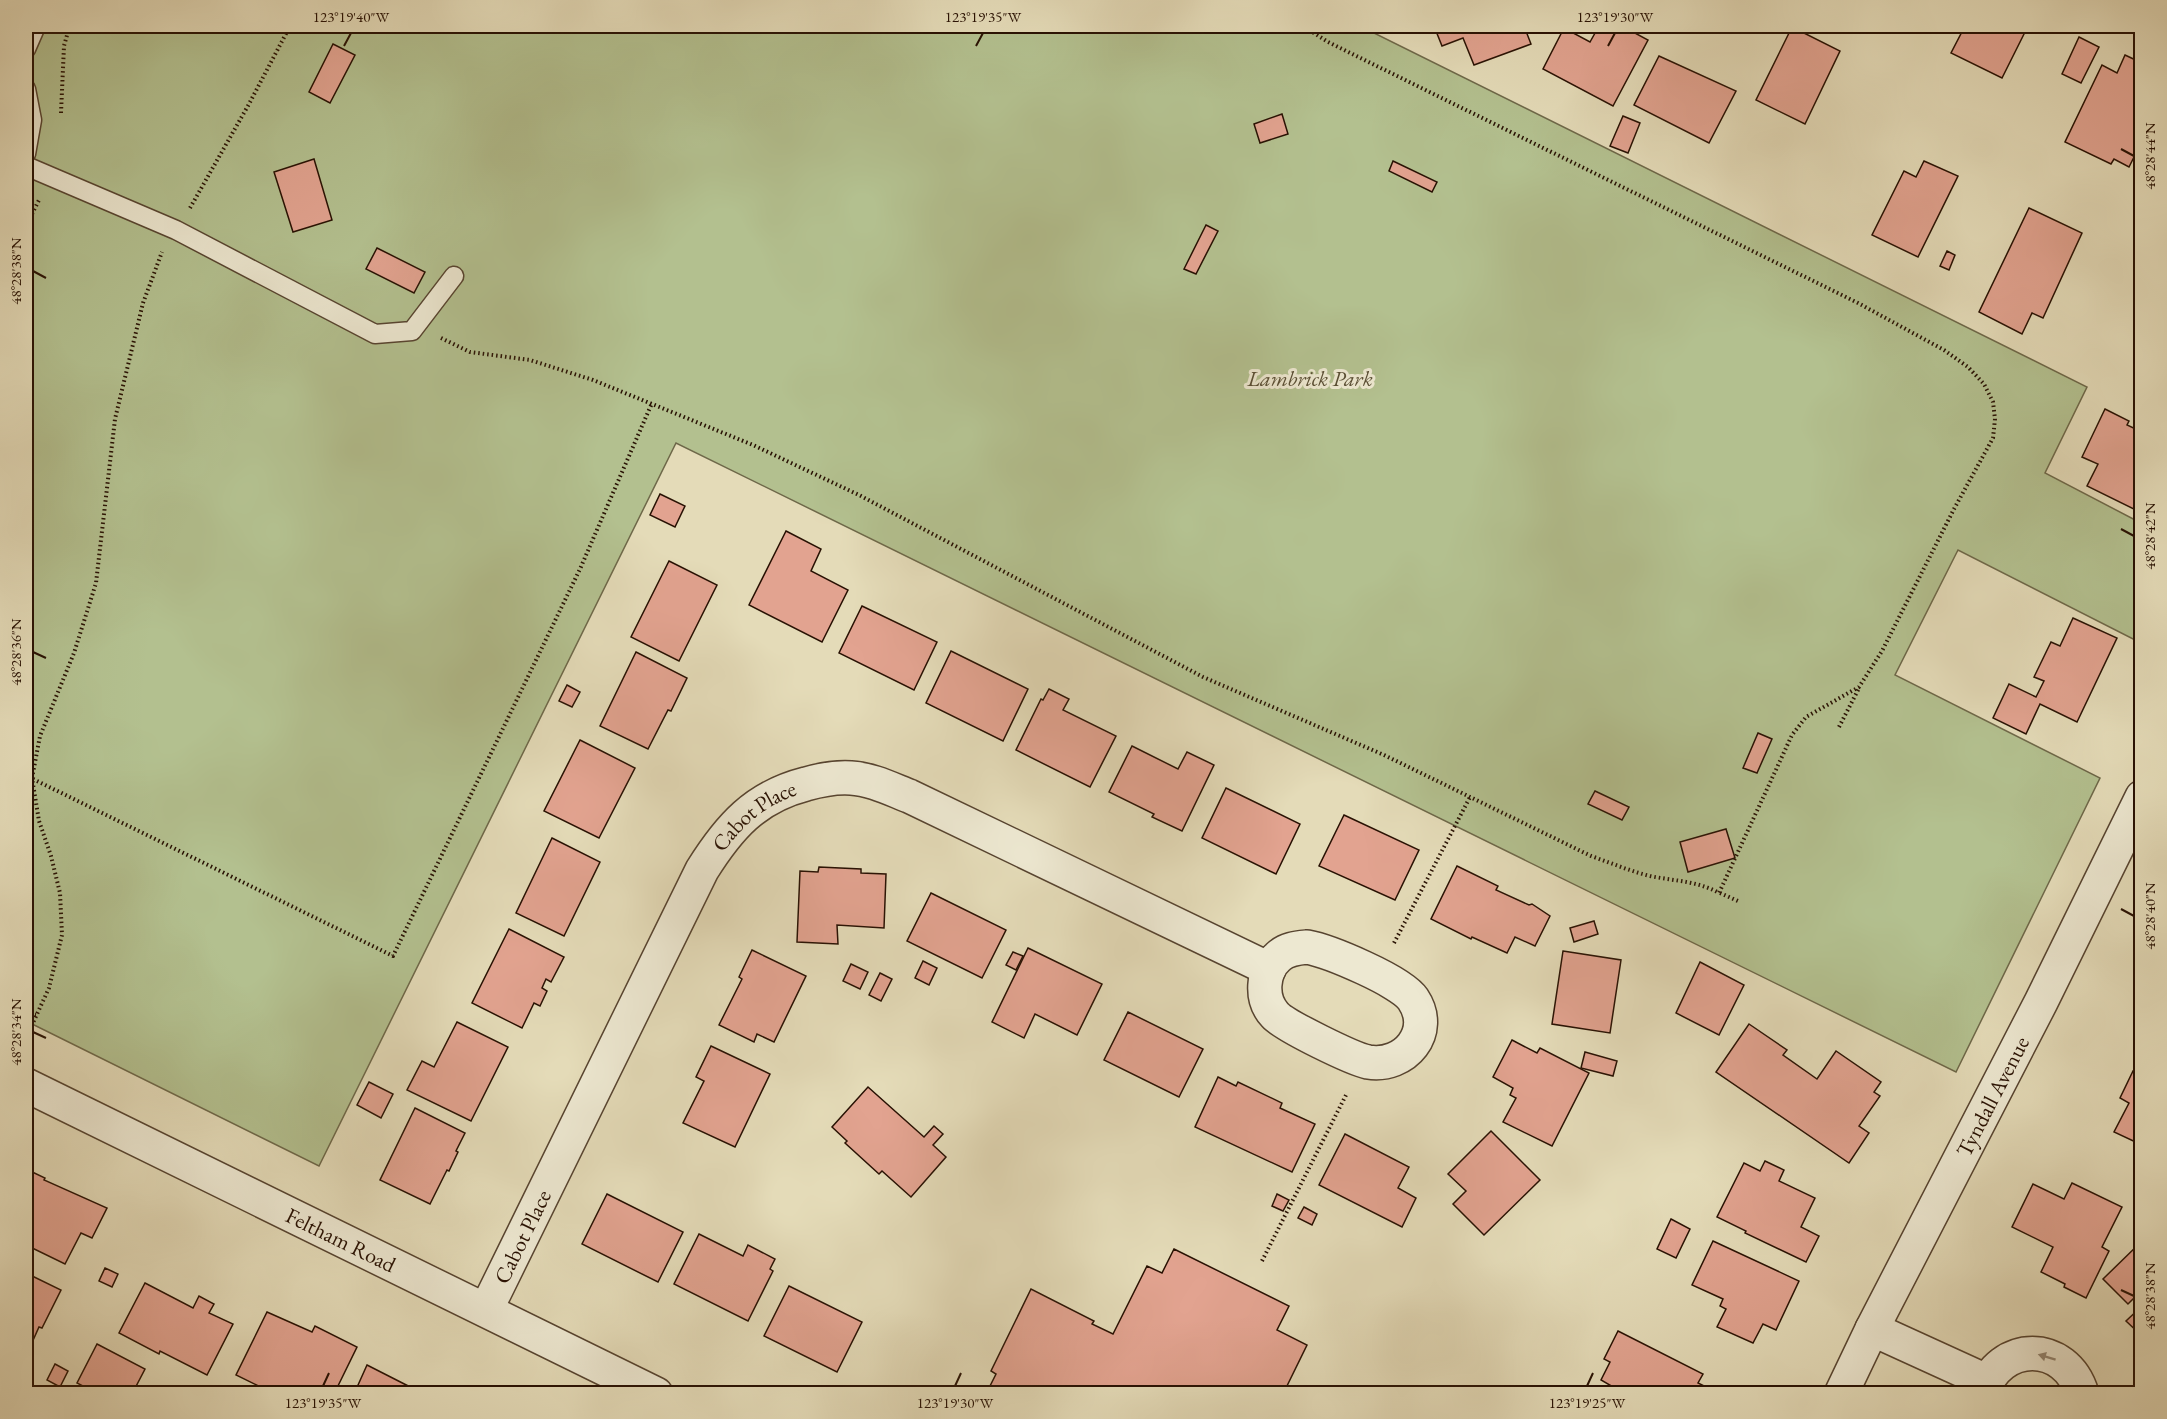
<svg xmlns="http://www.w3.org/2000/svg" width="2167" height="1419" font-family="'EB Garamond',serif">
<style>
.green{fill:#b3c08f;stroke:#6e6849;stroke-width:1.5}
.building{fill:#e2a390;stroke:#281103;stroke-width:1.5}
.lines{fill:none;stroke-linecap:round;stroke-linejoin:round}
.service-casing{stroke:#574430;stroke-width:21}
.minor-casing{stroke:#574430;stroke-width:36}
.tertiary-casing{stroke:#574430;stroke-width:36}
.path{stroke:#281103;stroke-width:4;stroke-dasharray:1.5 3;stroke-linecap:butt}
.service{stroke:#ede8d1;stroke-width:18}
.minor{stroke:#ede8d1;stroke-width:33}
.tertiary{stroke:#ede8d1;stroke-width:33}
.oneway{fill:#948774}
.ticks{fill:none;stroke:#281103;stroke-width:2}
.labels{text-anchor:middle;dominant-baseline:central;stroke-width:6;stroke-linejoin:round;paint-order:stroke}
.park-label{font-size:22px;font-style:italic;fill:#594e34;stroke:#ede8d1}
.street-label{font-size:22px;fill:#281103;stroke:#ede8d1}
.neatline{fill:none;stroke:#281103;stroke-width:2}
.ticks-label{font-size:15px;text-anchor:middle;fill:#281103}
</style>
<rect width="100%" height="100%" fill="#e4dbb8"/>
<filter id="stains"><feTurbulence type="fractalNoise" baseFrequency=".00333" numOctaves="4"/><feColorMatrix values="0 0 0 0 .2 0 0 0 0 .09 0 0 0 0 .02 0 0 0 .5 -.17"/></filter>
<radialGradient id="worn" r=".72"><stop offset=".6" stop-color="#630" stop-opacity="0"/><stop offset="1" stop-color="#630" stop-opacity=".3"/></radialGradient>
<polygon class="green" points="26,26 1360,26 2087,387 2045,473 2141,523 2141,643 1958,550 1895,675 2100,778 1956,1072 676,443 319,1166 26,1021"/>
<g class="building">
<polygon points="1434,26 1524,26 1531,44 1474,65 1463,38 1442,46"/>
<polygon points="1599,26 1622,26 1648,40 1613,106 1543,69 1564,28 1590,42"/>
<polygon points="1965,26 2028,26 2002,78 1951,53"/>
<polygon points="1792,27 1840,51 1805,124 1756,100"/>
<polygon points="2079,37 2099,47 2081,83 2062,74"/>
<polygon points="333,44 355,55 330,103 309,92"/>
<polygon points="2125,55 2142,63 2142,141 2129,167 2114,159 2111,164 2065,142 2102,65 2117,73"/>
<polygon points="1659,56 1736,91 1709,143 1634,105"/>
<polygon points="1282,114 1288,134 1260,143 1254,124"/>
<polygon points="1623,116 1640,123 1628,153 1610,146"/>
<polygon points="314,159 332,220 293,232 274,172"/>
<polygon points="1393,161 1437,182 1432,192 1389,171"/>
<polygon points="1924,161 1958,176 1918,257 1872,235 1904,171 1916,177"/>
<polygon points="2029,208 2082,233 2043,318 2032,313 2022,334 1979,312"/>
<polygon points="1206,225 1218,231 1196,274 1184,269"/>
<polygon points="377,248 425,272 414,293 366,269"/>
<polygon points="1947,251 1955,255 1949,270 1940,266"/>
<polygon points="2105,409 2129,421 2127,425 2142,432 2142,513 2087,486 2098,464 2082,457"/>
<polygon points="660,494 685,506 675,527 650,515"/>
<polygon points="786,531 821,549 811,571 848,590 822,642 749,605"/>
<polygon points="669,561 717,585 679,661 631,637"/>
<polygon points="862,606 937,642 914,690 839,653"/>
<polygon points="2073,618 2117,638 2077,722 2040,704 2026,734 1993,718 2009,684 2036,697 2044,681 2034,677 2051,642 2060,646"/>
<polygon points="951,651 1028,689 1003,741 926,703"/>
<polygon points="636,652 687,678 671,711 668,710 648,749 600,726"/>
<polygon points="567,685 580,692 572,707 559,701"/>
<polygon points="1049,689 1069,699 1063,710 1116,736 1090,787 1016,750 1041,699 1043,700"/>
<polygon points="1758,733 1772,739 1757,773 1743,768"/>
<polygon points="580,740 635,768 599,838 544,811"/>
<polygon points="1132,746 1178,769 1187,752 1214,765 1182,831 1152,817 1154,814 1109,792"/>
<polygon points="1226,788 1300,824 1276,874 1202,838"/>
<polygon points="1595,791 1629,807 1622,820 1588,804"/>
<polygon points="1344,815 1419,850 1395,900 1319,866"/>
<polygon points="1726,829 1735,858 1688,872 1680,842"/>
<polygon points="552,838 600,862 564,936 516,913"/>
<polygon points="1457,866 1498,886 1496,890 1529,905 1532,904 1550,916 1535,946 1515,937 1507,953 1472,937 1471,939 1431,919"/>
<polygon points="819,867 861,869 861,873 886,874 884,928 837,925 838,944 797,942 800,871 818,872"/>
<polygon points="931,893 1006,930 982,978 907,941"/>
<polygon points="1594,921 1598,934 1574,942 1570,928"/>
<polygon points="509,929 564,957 551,982 546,979 542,988 547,991 540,1006 534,1003 522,1028 472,1003"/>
<polygon points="1028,948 1102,984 1077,1035 1035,1014 1024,1038 992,1022"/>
<polygon points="752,950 806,976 774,1042 757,1034 754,1042 719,1025 742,979 739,977"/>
<polygon points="1563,951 1621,960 1610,1033 1552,1024"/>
<polygon points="1013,952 1023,956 1016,970 1006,965"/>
<polygon points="923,961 937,968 929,985 915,978"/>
<polygon points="1700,962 1744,985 1719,1035 1676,1013"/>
<polygon points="851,964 868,972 860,989 843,981"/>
<polygon points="880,973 892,979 881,1001 869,995"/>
<polygon points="1128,1012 1203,1049 1179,1097 1104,1060"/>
<polygon points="457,1022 508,1047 471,1121 407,1090 422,1061 434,1067"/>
<polygon points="1749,1024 1787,1050 1783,1055 1817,1079 1836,1051 1881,1082 1874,1092 1880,1096 1859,1126 1869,1133 1849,1163 1716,1072"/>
<polygon points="1512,1040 1537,1053 1540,1048 1589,1073 1552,1146 1503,1122 1516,1098 1510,1095 1513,1088 1493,1077"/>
<polygon points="711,1046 770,1074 735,1147 683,1123 704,1081 696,1077"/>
<polygon points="1585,1052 1617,1061 1613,1076 1581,1068"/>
<polygon points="2142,1059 2142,1145 2114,1132 2129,1103 2120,1098 2133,1071 2137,1073"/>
<polygon points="1218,1077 1236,1086 1238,1082 1282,1103 1280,1108 1315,1124 1292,1172 1195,1127"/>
<polygon points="369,1082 393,1094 381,1118 357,1105"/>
<polygon points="868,1087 924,1137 934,1126 943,1134 933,1145 946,1157 911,1197 882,1171 879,1174 845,1143 847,1141 832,1127"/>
<polygon points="415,1108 465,1133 456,1151 458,1152 449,1171 447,1170 430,1204 380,1180"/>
<polygon points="1491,1131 1540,1180 1484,1235 1453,1204 1466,1191 1448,1174"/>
<polygon points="1345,1134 1409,1167 1398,1188 1416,1198 1402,1227 1319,1185"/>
<polygon points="1765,1161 1784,1170 1779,1181 1815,1198 1801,1227 1819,1236 1806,1262 1745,1233 1746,1231 1717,1217 1744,1163 1760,1171"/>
<polygon points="26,1169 45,1178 44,1180 107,1208 92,1238 81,1233 65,1264 26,1245"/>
<polygon points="2072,1183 2122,1207 2102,1247 2109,1251 2086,1298 2064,1287 2065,1284 2041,1272 2053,1247 2012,1227 2033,1184 2064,1199"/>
<polygon points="607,1194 683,1232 658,1282 582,1244"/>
<polygon points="1277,1194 1289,1200 1283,1211 1272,1206"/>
<polygon points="1304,1207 1317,1214 1312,1225 1298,1218"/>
<polygon points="1671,1219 1690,1229 1676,1258 1657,1249"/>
<polygon points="699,1234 743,1256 748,1245 775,1259 770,1269 773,1271 748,1321 674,1284"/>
<polygon points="1713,1241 1799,1281 1776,1330 1763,1324 1753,1343 1717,1327 1726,1309 1720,1306 1723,1299 1692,1285"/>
<polygon points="2142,1241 2142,1299 2137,1295 2128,1304 2103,1279"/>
<polygon points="1174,1249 1289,1306 1277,1330 1307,1345 1283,1394 986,1394 996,1374 991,1371 1031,1289 1094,1321 1092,1324 1113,1334 1147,1266 1162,1273"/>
<polygon points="105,1268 118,1274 112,1287 99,1281"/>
<polygon points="26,1273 61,1290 42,1328 39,1327 30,1347 26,1344"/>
<polygon points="145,1283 193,1308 199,1296 214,1304 209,1313 233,1324 207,1375 160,1351 159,1354 119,1333"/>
<polygon points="789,1286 862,1322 837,1372 764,1336"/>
<polygon points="2142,1306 2142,1336 2126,1321"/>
<polygon points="267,1312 312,1332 315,1326 357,1347 334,1394 275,1394 236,1375"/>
<polygon points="1618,1331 1703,1374 1698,1383 1720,1394 1625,1394 1601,1380 1610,1362 1604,1359"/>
<polygon points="97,1344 145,1369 132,1394 98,1394 77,1383"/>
<polygon points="55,1364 68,1371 60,1387 47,1380"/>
<polygon points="367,1365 424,1394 354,1394"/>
</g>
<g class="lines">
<g class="service-casing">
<g id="service">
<polyline points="26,49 36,26"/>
<polyline points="26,89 32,120 26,154"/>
<polyline points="26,166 176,230 375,334 412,331 454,276"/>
</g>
</g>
<g class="minor-casing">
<g id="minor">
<path d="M 1307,947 C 1329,951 1401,981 1413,999 C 1435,1032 1405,1068 1368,1062 C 1353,1059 1285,1026 1275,1015 C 1260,999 1262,971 1278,957 C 1286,949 1297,948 1307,947 Z"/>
<path id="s1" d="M 486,1310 L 702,870 C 729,827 755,797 806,784 C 820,780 836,777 851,778 C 871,779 891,789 909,796 L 1269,969"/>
<polyline points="1872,1329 1986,1381"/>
<path d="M 1982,1394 C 1999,1340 2066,1340 2082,1394"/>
</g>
</g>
<g class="tertiary-casing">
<g id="tertiary">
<path id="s2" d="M 26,1085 L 656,1394"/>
<path id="s3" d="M 1841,1394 L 1872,1329 L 2041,1002 L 2142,797"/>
</g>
</g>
<g class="path">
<polyline points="61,113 64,46 69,28 66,26"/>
<polyline points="190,208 249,104 290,26"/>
<polyline points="26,226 39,200"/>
<path d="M 441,338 L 470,352 L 530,360 L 593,380 L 753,445 L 859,495 L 1203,677 L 1384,755 L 1591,856 C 1611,863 1630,871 1650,876 C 1674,881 1698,881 1719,893 L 1792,735 L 1806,717 L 1859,687 L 1882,651 L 1954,509 L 1993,438 L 1995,419 L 1993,402 L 1984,384 L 1968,367 L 1944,350 L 1858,303 L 1328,42 L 1303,26"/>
<polyline points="1839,727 1859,688"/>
<polyline points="33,779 393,956 580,569 652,403"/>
<polyline points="1720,893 1738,901"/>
<polyline points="1394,943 1470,797"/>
<polyline points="26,1014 36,1015"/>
<polyline points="26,1038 49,988 62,935 60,893 51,856 39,821 32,778 40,736 74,653 96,583 115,419 143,303 162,252"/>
<polyline points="1262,1261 1347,1093"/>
</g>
<use href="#service" class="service"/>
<use href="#minor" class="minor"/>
<use href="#tertiary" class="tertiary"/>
</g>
<defs><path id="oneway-solid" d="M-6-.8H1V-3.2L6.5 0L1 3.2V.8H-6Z" transform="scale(1.5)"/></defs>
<use class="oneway" href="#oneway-solid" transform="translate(2047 1357) rotate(-163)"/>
<path class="ticks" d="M 344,46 L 351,33M 976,46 L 983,33M 1608,46 L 1615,33M 2121,149 L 2134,156M 33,271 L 46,278M 2121,529 L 2134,536M 33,652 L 46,658M 2121,909 L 2134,916M 33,1032 L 46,1038M 2121,1290 L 2134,1296M 323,1386 L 329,1373M 955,1386 L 961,1373M 1587,1386 L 1593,1373"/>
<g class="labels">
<g class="park-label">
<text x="1310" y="378">Lambrick Park</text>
</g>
<g class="street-label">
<text stroke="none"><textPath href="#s1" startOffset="567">Cabot Place</textPath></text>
<text stroke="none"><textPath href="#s3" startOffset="334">Tyndall Avenue</textPath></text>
<text stroke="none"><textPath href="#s1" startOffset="82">Cabot Place</textPath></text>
<text stroke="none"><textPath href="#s2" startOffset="351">Feltham Road</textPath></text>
</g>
</g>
<rect width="2167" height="1419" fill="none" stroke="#e4dbb8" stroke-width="66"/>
<rect x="33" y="33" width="2101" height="1353" class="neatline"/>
<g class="ticks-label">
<text x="351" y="22">123°19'40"W</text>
<text x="983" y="22">123°19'35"W</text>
<text x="1615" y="22">123°19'30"W</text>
<text transform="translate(2150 156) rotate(-90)" y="5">48°28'44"N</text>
<text transform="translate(16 271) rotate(-90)" y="5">48°28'38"N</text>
<text transform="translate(2150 536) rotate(-90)" y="5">48°28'42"N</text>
<text transform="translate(16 652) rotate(-90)" y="5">48°28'36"N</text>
<text transform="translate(2150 916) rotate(-90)" y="5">48°28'40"N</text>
<text transform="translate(16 1032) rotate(-90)" y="5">48°28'34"N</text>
<text transform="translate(2150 1296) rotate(-90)" y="5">48°28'38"N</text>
<text x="323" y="1408">123°19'35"W</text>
<text x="955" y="1408">123°19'30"W</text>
<text x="1587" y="1408">123°19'25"W</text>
</g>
<rect width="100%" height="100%" filter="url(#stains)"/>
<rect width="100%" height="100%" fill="url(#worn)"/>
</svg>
